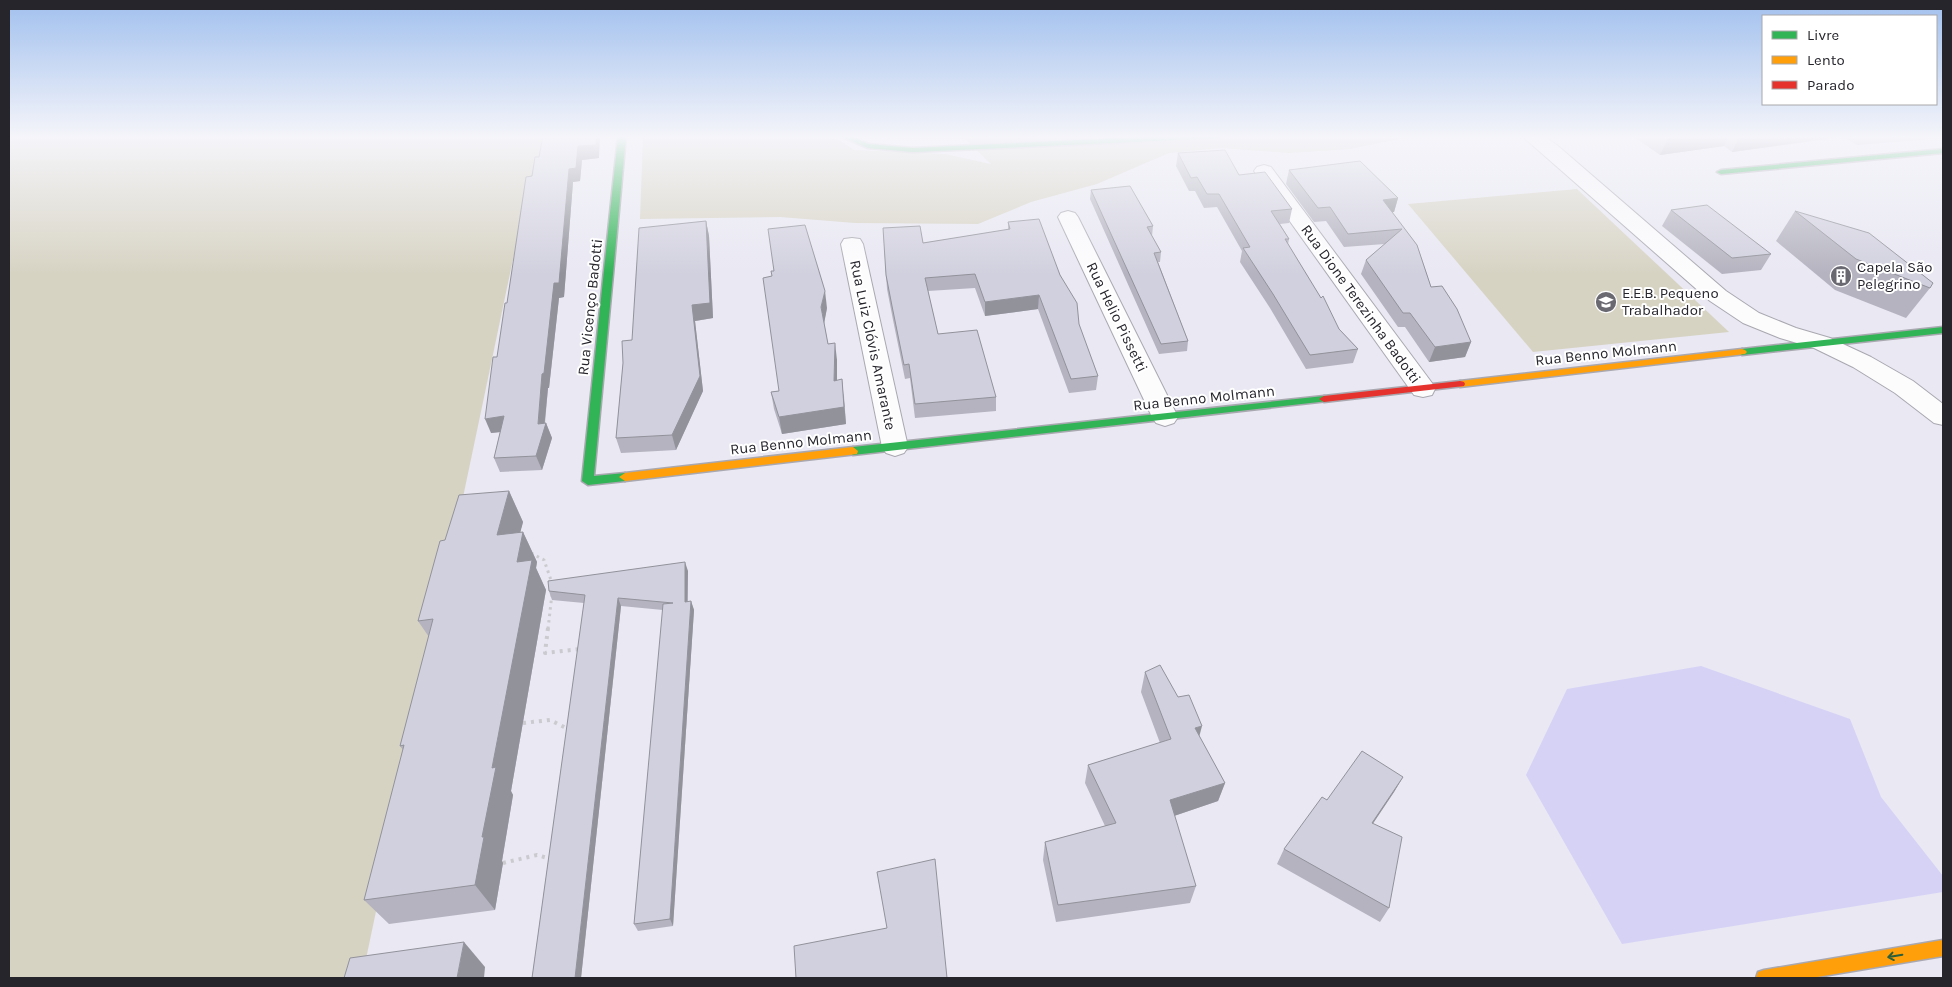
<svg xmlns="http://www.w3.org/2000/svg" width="1952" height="987" font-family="Karla,sans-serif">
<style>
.green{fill:#d7d3c3}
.water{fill:#d6d2f6}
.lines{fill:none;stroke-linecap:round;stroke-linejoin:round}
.street-casing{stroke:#a9a8b0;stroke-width:2}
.fast-casing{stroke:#a9a8b0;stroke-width:3}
.slow-casing{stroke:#a9a8b0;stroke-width:3}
.jam-casing{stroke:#a9a8b0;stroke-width:3}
.path-far1{stroke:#cbcbcf;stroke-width:3;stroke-dasharray:2.5 4;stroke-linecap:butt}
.path{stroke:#cbcbcf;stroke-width:4;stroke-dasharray:3 5;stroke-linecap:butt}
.street{fill:#fcfcfd;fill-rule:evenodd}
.fast{fill:#30b455;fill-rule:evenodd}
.slow{fill:#ff9f0a;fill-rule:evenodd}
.jam{fill:#e5322d;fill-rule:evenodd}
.wall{fill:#b4b3bf}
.shaded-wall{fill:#92929b}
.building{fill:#d1d0de;stroke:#92929b}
.oneway{stroke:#2a5e3c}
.labels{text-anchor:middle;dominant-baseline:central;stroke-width:4;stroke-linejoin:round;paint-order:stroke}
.poi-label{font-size:15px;fill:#26252c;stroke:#fff;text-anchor:start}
.street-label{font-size:15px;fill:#26252c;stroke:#fff}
</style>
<rect width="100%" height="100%" fill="#e9e8f3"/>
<g class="green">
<polygon points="9,136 546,136 542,159 516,245 362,978 9,978"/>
<polygon points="643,136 834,136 854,150 945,154 991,164 965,139 889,138 881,136 1414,136 1350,149 1289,153 1221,148 1169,153 1097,184 1031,202 978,224 855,223 780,217 640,219"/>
<polygon points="1577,189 1729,332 1533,352 1408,204"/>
</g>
<polygon class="water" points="1701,666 1850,719 1881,797 1943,876 1943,892 1622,944 1526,775 1567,689"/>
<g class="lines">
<g class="street-casing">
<g id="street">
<polygon points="1522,136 1544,136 1558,146 1726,291 1759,313 1796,328 1830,338 1871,357 1913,381 1943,404 1943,425 1934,423 1895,393 1853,367 1814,348 1780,338 1743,323 1710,301"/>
<polygon points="1264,165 1271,167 1432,383 1435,389 1432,395 1423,397 1414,395 1254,171 1257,167"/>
<polygon points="1068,211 1075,213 1078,217 1178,417 1174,423 1165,426 1156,423 1152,417 1058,217 1061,213"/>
<polygon points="852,238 860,239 863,244 908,447 904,453 895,456 886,453 882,447 841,244 844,239"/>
</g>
</g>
<g class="fast-casing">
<g id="fast">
<polygon points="618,136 626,136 594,476 625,473 631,477 625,481 588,485 582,481"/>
<polygon points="840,136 851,136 869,144 913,148 1165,136 1223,136 1219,138 913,152 868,148"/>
<polygon points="1943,149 1943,153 1721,174 1717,172 1721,170"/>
<polygon points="1943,327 1943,333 1742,355 1737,352 1742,349"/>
<polygon points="1324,396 1328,397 1329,399 1328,401 853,455 848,451 853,447"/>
</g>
</g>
<g class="slow-casing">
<g id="slow">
<polygon points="1742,349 1745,350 1747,352 1745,354 1460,387 1455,384 1460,381"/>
<polygon points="853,447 858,451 857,454 625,481 619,477 625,473"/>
<polygon points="1943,940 1943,956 1811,978 1756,978 1758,972 1764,970"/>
</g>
</g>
<g class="jam-casing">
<polygon id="jam" points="1460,381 1464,382 1465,384 1464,386 1324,402 1319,399 1324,396"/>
</g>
<g class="path-far1">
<polyline points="531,553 544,560 552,583"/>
<polyline points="548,629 552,594"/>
</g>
<g class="path">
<polyline points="548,628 545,653 580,649"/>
<polyline points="523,723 550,720 568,729"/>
<polyline points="503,863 537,855 551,859"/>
</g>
<use href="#street" class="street"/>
<use href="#fast" class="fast"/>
<use href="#slow" class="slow"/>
<use href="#jam" class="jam"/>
</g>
<g class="wall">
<polygon points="1633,136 1943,136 1943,138 1857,145 1844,137 1732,152 1724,146 1660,155"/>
<polygon points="1178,153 1239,175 1292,209 1289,223 1280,224 1289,239 1288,244 1339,329 1358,349 1353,363 1306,369 1270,308 1240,262 1242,251 1217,207 1204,208 1195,191 1189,191 1176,166"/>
<polygon points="539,157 599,158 582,160 580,181 573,182 564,297 559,298 549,388 548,388 545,423 546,423 552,438 542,470 500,472 494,458 500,432 491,433 497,357 507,303 532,176"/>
<polygon points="1289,170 1398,198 1394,212 1391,212 1417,245 1431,287 1471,342 1465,357 1429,362 1405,327 1398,327 1361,274 1366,260 1385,244 1344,247 1326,221 1314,222 1286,184"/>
<polygon points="1091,190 1153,226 1152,236 1161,252 1160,262 1158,262 1188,341 1187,351 1159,354 1090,199"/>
<polygon points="1671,210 1771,254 1761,270 1722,274 1662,226"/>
<polygon points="1795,211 1930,288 1906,318 1835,290 1776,241"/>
<polygon points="706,221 709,236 713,318 695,321 703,391 676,450 621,453 616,438 623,363 632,340"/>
<polygon points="1008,222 1060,275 1098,376 1096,390 1069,393 1038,309 985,316 975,288 928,291 938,334 996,397 996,411 915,418 910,378 905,379 893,320 887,289 883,228 923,243 1008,230"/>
<polygon points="827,308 824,322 828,344 837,360 837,380 844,396 846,424 782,434 774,409 771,392 779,391"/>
<polygon points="509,491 523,522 520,532 523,532 537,562 536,568 546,590 511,791 513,795 502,861 503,863 495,910 389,924 364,900 403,750 400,746 429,637 418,621"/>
<polygon points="688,571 688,602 691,601 694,610 673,926 638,931 634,924 663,610 621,606 581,978 532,978 584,603 552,600 549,591"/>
<polygon points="1145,672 1199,736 1225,783 1218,801 1174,816 1196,886 1190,903 1056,922 1043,860 1045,842 1105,826 1085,783 1088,765 1160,743 1141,692"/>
<polygon points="1403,777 1394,792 1373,823 1389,908 1380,922 1277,864 1284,849 1327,800"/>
</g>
<g class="shaded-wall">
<polygon points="596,136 600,136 599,158 582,160 580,181 573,182 564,297 559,298 549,388 548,388 544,429 546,423 552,438 542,470 536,456 538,424 542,374 569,169 578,146"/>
<polygon points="1669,136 1729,136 1724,146 1660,155"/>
<polygon points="1740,136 1844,136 1732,152"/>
<polygon points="1398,198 1394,212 1378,214 1383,200"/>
<polygon points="706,221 709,236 713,318 695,321 703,391 676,450 672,435 692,305"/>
<polygon points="825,291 827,308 824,324 821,307"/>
<polygon points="1039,295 1038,309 985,316 985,302"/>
<polygon points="1471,342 1465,357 1429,362 1435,347"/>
<polygon points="835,343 837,360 837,398 834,381"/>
<polygon points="842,379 846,424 782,434 779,417"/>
<polygon points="504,416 510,431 491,433 485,419"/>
<polygon points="509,491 523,522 512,565 497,535"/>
<polygon points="523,532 537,562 536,568 546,590 511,791 513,795 502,861 503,863 495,910 475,885 492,768 517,562"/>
<polygon points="685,562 688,571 687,610 685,602"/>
<polygon points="618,598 621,606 581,978 575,978"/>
<polygon points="691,601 694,610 673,926 670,919"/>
<polygon points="1202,726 1197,745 1195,728"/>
<polygon points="1403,777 1394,792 1364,837 1372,823"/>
<polygon points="1225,783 1218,801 1165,819 1170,800"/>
<polygon points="464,942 485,967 484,978 457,978"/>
</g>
<g class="building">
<polygon points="543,136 596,136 596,145 578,146 576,168 569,169 559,283 554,283 544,373 542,374 538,424 546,423 536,456 494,458 504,416 485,419 493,357 497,357 505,303 507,303 526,177 532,176 535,157 539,157"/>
<polygon points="1225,150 1239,175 1265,172 1292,209 1271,211 1289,239 1285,239 1321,298 1323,296 1339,329 1358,349 1310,355 1273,294 1243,248 1250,247 1219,194 1207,194 1197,177 1191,178 1178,153"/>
<polygon points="1360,161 1398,198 1383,200 1417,245 1431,287 1442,286 1457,309 1471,342 1435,347 1410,313 1403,313 1366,260 1402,229 1348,234 1330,207 1318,208 1289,170"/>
<polygon points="1130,186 1153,226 1147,227 1161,252 1154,253 1188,341 1161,344 1091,190"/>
<polygon points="1707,205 1771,254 1732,258 1671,210"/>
<polygon points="1795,211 1869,233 1933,283 1930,288 1856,259"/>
<polygon points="1039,219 1060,275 1077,303 1079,324 1098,376 1071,379 1039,295 985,302 975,274 925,278 938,334 977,330 996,397 915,404 909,364 904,365 892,306 886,275 883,228 920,226 923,243 1010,229 1008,222"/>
<polygon points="706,221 710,303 692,305 700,376 672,435 616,438 623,363 622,341 632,340 639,228"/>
<polygon points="805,225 825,291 821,307 828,344 835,343 834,381 842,379 844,407 779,417 771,392 779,391 763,278 772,276 771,271 774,271 768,229"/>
<polygon points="509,491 497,535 523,532 517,562 532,560 492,768 496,767 482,837 484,837 475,885 364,900 404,745 400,746 433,619 418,621 440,541 445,540 459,495"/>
<polygon points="685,562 685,602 691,601 670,919 634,924 663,604 673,603 618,598 575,978 532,978 585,595 549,591 548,581"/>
<polygon points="1160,665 1178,697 1189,695 1202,726 1195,728 1225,783 1170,800 1196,886 1058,905 1045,842 1116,823 1088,765 1171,739 1145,672"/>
<polygon points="1362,751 1403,777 1372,823 1402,837 1389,908 1284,849 1322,797 1327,800"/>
<polygon points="935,859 947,978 796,978 794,946 887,928 877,872"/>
<polygon points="464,942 457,978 344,978 350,958"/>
</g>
<defs><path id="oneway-shaft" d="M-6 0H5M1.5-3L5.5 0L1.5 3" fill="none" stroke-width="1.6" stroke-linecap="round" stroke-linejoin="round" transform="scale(1.25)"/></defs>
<use class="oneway" href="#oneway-shaft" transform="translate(1895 956) rotate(170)"/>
<linearGradient id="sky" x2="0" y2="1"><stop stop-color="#a1c0ee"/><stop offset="0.5" stop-color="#f5f5fa"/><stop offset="1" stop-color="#f5f5fa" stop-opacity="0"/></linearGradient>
<rect width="1952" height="274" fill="url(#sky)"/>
<defs>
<g id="building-disc" transform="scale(1.125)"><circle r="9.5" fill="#6a6972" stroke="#fff"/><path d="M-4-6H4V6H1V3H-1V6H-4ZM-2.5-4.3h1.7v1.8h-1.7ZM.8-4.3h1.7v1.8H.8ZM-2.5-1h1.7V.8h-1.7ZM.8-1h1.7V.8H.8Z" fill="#fff"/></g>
<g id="school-disc" transform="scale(1.125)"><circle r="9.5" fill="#6a6972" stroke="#fff"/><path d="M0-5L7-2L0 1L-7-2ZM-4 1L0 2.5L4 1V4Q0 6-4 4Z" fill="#fff"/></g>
</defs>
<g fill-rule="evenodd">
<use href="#building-disc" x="1841" y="276"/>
<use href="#school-disc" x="1606" y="302"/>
</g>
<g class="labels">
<g class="poi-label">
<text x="1857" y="267">Capela São<tspan x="1857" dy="17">Pelegrino</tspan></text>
<text x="1622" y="293">E.E.B. Pequeno<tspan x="1622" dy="17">Trabalhador</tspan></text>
</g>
<g class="street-label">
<text transform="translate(1361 304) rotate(54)">Rua Dione Terezinha Badotti</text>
<text transform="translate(590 307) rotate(-84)">Rua Vicenço Badotti</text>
<text transform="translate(1117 317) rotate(64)">Rua Helio Pissetti</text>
<text transform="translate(873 345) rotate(78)">Rua Luiz Clóvis Amarante</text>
<text transform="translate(1606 353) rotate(-6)">Rua Benno Molmann</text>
<text transform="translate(1204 398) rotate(-6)">Rua Benno Molmann</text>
<text transform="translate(801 442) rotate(-6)">Rua Benno Molmann</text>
</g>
</g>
<rect width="1952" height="987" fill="none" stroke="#26252c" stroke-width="20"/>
<rect x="1762" y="15" width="175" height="90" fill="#ffffff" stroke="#a8a8ab"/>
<rect x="1772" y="31" width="25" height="8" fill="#30b455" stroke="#a8a8ab"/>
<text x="1807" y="40" font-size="15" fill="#26252c">Livre</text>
<rect x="1772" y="56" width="25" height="8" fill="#ff9f0a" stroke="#a8a8ab"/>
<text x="1807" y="65" font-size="15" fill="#26252c">Lento</text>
<rect x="1772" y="81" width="25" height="8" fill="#e5322d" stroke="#a8a8ab"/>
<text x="1807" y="90" font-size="15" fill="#26252c">Parado</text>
</svg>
